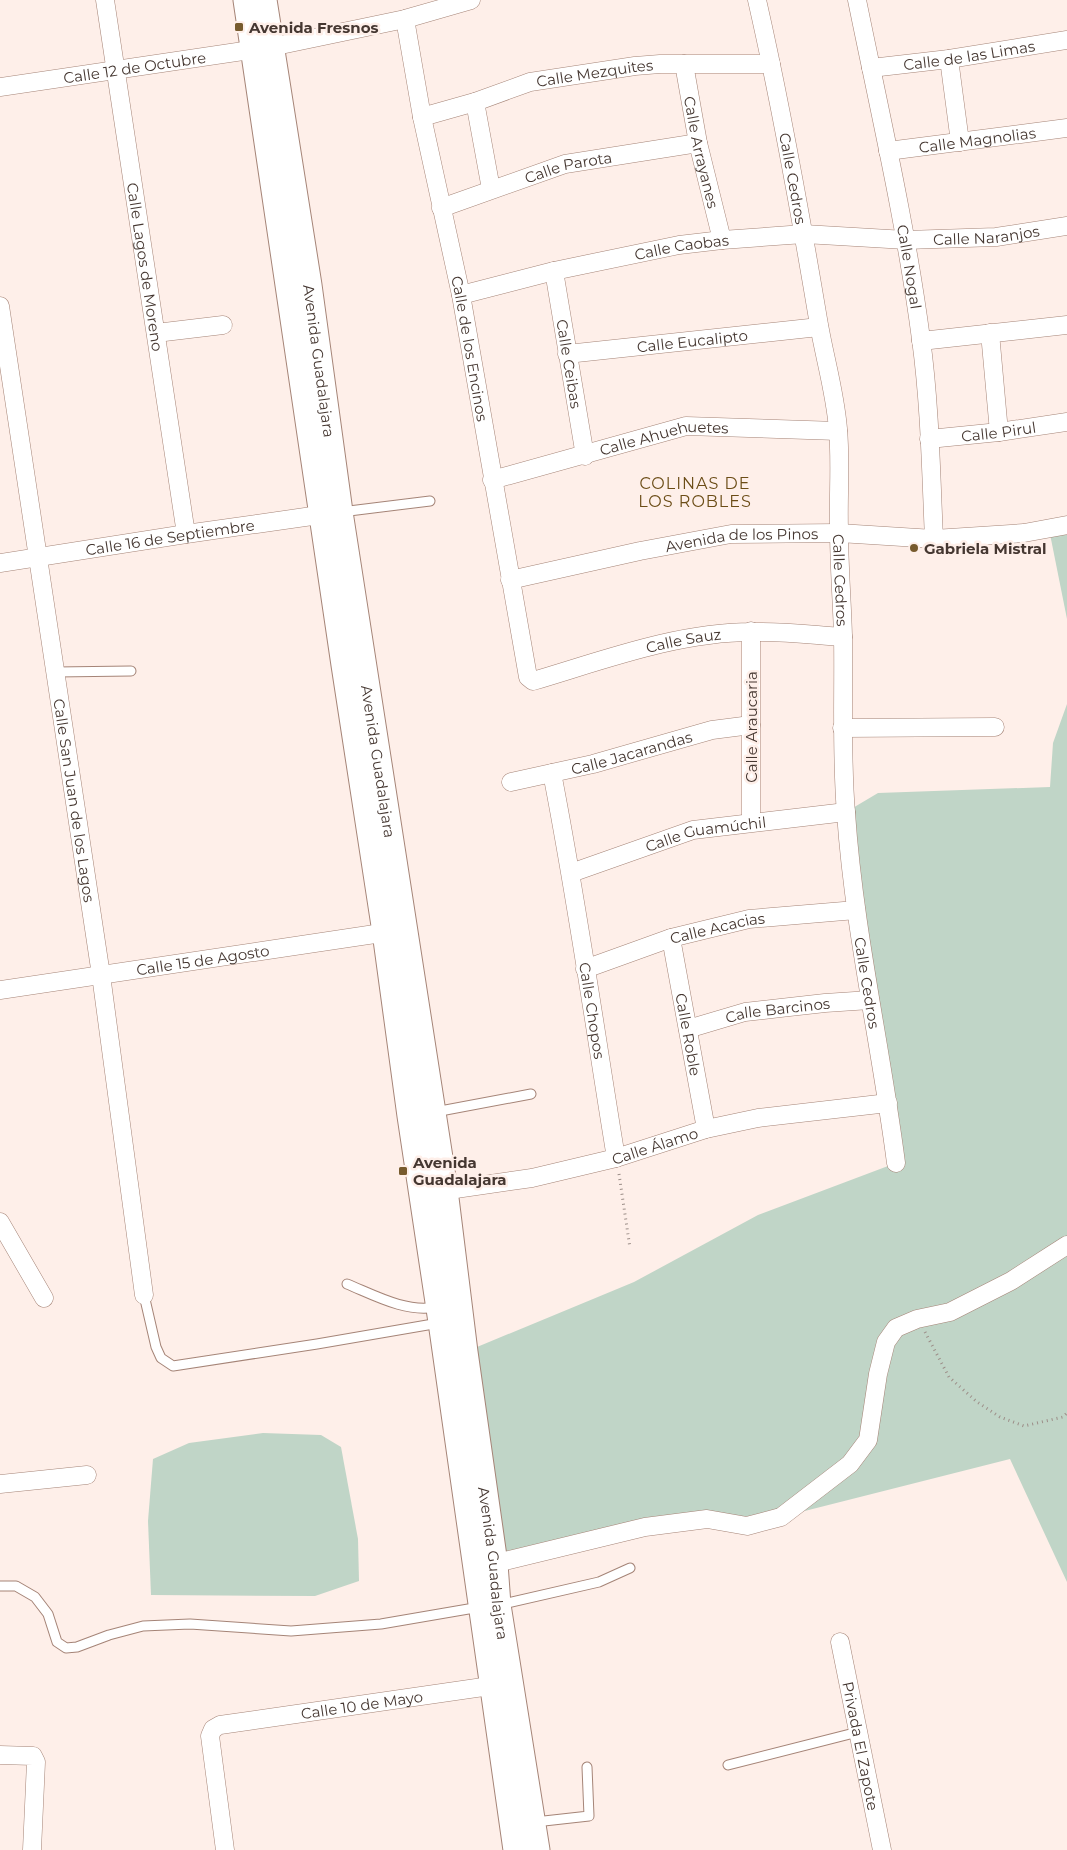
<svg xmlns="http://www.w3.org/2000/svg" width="1067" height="1850" font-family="Montserrat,sans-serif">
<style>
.green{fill:#c0d5c7}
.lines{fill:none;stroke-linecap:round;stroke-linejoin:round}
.lane-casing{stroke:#a58477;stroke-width:11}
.street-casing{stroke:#a58477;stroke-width:19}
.secondary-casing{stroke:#a58477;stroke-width:27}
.path{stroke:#9c8e88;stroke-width:3;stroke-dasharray:1 4;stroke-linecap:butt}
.lane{stroke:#fff;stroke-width:9}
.street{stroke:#fff;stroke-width:18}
.secondary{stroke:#fff;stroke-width:25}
.poi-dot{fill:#775b2e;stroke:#feefe9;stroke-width:2}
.labels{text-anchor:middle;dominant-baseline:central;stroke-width:5;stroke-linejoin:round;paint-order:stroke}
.poi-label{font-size:15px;font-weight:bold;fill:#453731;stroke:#feefe9;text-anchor:start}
.street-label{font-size:15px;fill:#453731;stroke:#feefe9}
.neighbourhood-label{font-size:16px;letter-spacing:1px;fill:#6b4c16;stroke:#feefe9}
</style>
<rect width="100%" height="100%" fill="#feefe9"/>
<g class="green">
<polygon points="1067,524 1067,619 1049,529"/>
<polygon points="1067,704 1067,1582 1010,1459 781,1517 707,1519 495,1564 465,1352 634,1282 758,1215 896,1163 846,812 878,793 1050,787 1053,743"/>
<polygon points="263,1433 321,1435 341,1447 358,1539 359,1581 315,1596 151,1595 148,1521 153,1459 189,1443"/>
</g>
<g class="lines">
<g class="lane-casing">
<g id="lane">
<polyline points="341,512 430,501"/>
<polyline points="56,672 131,671"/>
<polyline points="435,1112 531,1094"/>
<path d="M 347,1284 C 374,1295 406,1313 436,1307"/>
<polyline points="144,1295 156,1347 161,1358 173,1366 317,1344 439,1323"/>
<polyline points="0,1586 16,1586 35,1597 48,1614 57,1642 66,1648 77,1647 109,1635 143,1626 190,1624 291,1631 381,1624 480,1607"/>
<polyline points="499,1605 599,1582 630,1568"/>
<polyline points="728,1765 858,1732"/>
<polyline points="535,1822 589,1816 587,1767"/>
</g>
</g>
<g class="street-casing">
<g id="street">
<path id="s1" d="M 105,0 L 186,534"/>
<path id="s2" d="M 757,0 C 781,105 800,212 818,319 C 824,356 835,391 838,429 C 841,462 838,496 839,529 C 839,565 842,600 843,636 C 844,695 841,754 846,813 C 854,931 881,1046 896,1163"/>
<path id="s3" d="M 857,0 C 880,113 906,225 921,339 C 930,405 931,473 934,539"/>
<path id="s4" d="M 405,19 L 422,117 L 461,295 L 528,677 L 533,681 C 604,660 678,632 752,632 C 782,631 813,635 843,637"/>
<polyline points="949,59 960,142"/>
<path id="s5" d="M 684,64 L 698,143 L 722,240"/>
<path id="s6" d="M 871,68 L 949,59 L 1067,40"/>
<path id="s7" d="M 0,87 L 271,47 L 405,19 L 471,0"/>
<polyline points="475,102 491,189"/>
<path id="s8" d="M 422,117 L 475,102 L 530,82 L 635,66 L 660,64 L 771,64"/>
<path id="s9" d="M 888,151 L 1067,128"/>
<path id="s10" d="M 441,208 L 565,164 L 698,143"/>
<path id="s11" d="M 554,271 L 585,456"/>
<path id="s12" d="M 461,295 L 554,271 L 679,245 L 722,240 L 804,234 L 906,240 L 996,237 L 1067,226"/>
<path id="s13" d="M 0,306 L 101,975 L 144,1295"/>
<polyline points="156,333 223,325"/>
<polyline points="990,333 999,432"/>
<polyline points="921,341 1067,325"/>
<path id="s14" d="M 567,354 L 819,327"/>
<path id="s15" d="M 929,439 L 999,432 L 1067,422"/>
<path id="s16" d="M 492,480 L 686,426 L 838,431"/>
<path id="s17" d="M 0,563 L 186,534 L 333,513"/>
<path id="s18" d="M 510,580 L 640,551 L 731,534 L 839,533 L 934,539 L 1024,533 L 1067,525"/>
<polyline points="842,728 995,727"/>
<path id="s19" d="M 552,773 C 577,901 595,1030 616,1158"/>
<path id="s20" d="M 511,782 L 593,764 L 712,730 L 751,725"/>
<polyline points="751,822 751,631"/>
<path id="s21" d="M 571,873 L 693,830 L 846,812"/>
<path id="s22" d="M 671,938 L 706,1129"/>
<path id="s23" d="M 585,969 L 671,938 L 749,919 L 856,910"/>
<path id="s24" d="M 0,990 L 395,931"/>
<path id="s25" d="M 688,1029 L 745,1012 L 825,1003 L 870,1000"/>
<path id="s26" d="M 435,1192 L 532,1178 L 616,1158 L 706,1129 L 758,1118 L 888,1103"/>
<polyline points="0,1222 44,1298"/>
<polyline points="0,1484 87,1475"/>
<polyline points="484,1566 645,1527 707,1519 747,1526 781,1517 850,1464 868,1440 878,1374 886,1342 896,1328 917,1319 950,1312 1011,1281 1067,1245"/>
<path id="s27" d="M 840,1642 L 882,1850"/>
<polyline points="0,1755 33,1756 36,1762 32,1850"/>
<path id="s28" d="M 225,1850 L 210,1736 L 213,1729 L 220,1725 L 504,1684"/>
</g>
</g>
<g class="secondary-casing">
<g id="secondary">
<polyline points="246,0 344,665 385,932 410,1116 441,1322 516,1850"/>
<path id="s29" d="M 264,0 L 309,285 L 340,512 L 445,1190 L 465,1352 L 495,1564 L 498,1605 L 537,1850"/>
</g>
</g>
<g class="path">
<polyline points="619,1174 630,1248"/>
<polyline points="925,1332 949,1377 977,1402 1000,1417 1024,1426 1063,1417 1067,1413"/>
</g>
<use href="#lane" class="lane"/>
<use href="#street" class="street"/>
<use href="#secondary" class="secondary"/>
</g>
<g class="poi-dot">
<rect x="234" y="22" width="10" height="10" rx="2.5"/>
<circle cx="914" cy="548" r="5"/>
<rect x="398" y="1166" width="10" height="10" rx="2.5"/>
</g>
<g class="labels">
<g class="poi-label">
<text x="249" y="27">Avenida Fresnos</text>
<text x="924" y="548">Gabriela Mistral</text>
<text x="413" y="1162">Avenida<tspan x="413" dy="17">Guadalajara</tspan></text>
</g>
<g class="street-label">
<text stroke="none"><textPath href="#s6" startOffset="99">Calle de las Limas</textPath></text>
<text stroke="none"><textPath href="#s7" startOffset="136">Calle 12 de Octubre</textPath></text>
<text stroke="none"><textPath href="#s8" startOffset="179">Calle Mezquites</textPath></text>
<text stroke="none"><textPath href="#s9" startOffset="90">Calle Magnolias</textPath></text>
<text stroke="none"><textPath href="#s5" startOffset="90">Calle Arrayanes</textPath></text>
<text stroke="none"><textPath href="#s10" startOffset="134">Calle Parota</textPath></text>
<text stroke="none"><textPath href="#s2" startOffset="182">Calle Cedros</textPath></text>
<text stroke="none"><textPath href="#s12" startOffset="532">Calle Naranjos</textPath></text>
<text stroke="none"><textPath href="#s12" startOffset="226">Calle Caobas</textPath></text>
<text stroke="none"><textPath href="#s1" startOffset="270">Calle Lagos de Moreno</textPath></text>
<text stroke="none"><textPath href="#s3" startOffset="272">Calle Nogal</textPath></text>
<text stroke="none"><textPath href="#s14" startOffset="126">Calle Eucalipto</textPath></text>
<text stroke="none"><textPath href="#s4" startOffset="336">Calle de los Encinos</textPath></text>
<text stroke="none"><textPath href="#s29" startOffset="365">Avenida Guadalajara</textPath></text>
<text stroke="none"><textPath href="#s11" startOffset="94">Calle Ceibas</textPath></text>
<text stroke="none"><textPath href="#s15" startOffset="70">Calle Pirul</textPath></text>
<text stroke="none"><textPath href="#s16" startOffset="178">Calle Ahuehuetes</textPath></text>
<text stroke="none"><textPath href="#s17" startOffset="172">Calle 16 de Septiembre</textPath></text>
<text stroke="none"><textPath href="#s18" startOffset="236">Avenida de los Pinos</textPath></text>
<text stroke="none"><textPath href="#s2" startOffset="588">Calle Cedros</textPath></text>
<text stroke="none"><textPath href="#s4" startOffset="832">Calle Sauz</textPath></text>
<text transform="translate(751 727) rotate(-90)">Calle Araucaria</text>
<text stroke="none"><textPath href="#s20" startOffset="124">Calle Jacarandas</textPath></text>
<text stroke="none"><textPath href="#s29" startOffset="770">Avenida Guadalajara</textPath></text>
<text stroke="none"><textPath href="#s13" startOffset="500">Calle San Juan de los Lagos</textPath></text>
<text stroke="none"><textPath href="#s21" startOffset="141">Calle Guamúchil</textPath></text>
<text stroke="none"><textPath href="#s23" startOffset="139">Calle Acacias</textPath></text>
<text stroke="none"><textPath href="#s24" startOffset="205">Calle 15 de Agosto</textPath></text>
<text stroke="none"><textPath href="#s2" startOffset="992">Calle Cedros</textPath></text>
<text stroke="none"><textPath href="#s19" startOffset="241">Calle Chopos</textPath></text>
<text stroke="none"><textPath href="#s25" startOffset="92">Calle Barcinos</textPath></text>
<text stroke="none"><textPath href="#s22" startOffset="98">Calle Roble</textPath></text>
<text stroke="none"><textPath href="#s26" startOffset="225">Calle Álamo</textPath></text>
<text stroke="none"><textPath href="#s29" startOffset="1580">Avenida Guadalajara</textPath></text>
<text stroke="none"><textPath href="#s28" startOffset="274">Calle 10 de Mayo</textPath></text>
<text stroke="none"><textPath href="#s27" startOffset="106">Privada El Zapote</textPath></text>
</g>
<g class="neighbourhood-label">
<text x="695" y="483">COLINAS DE<tspan x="695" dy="18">LOS ROBLES</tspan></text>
</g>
</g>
</svg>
